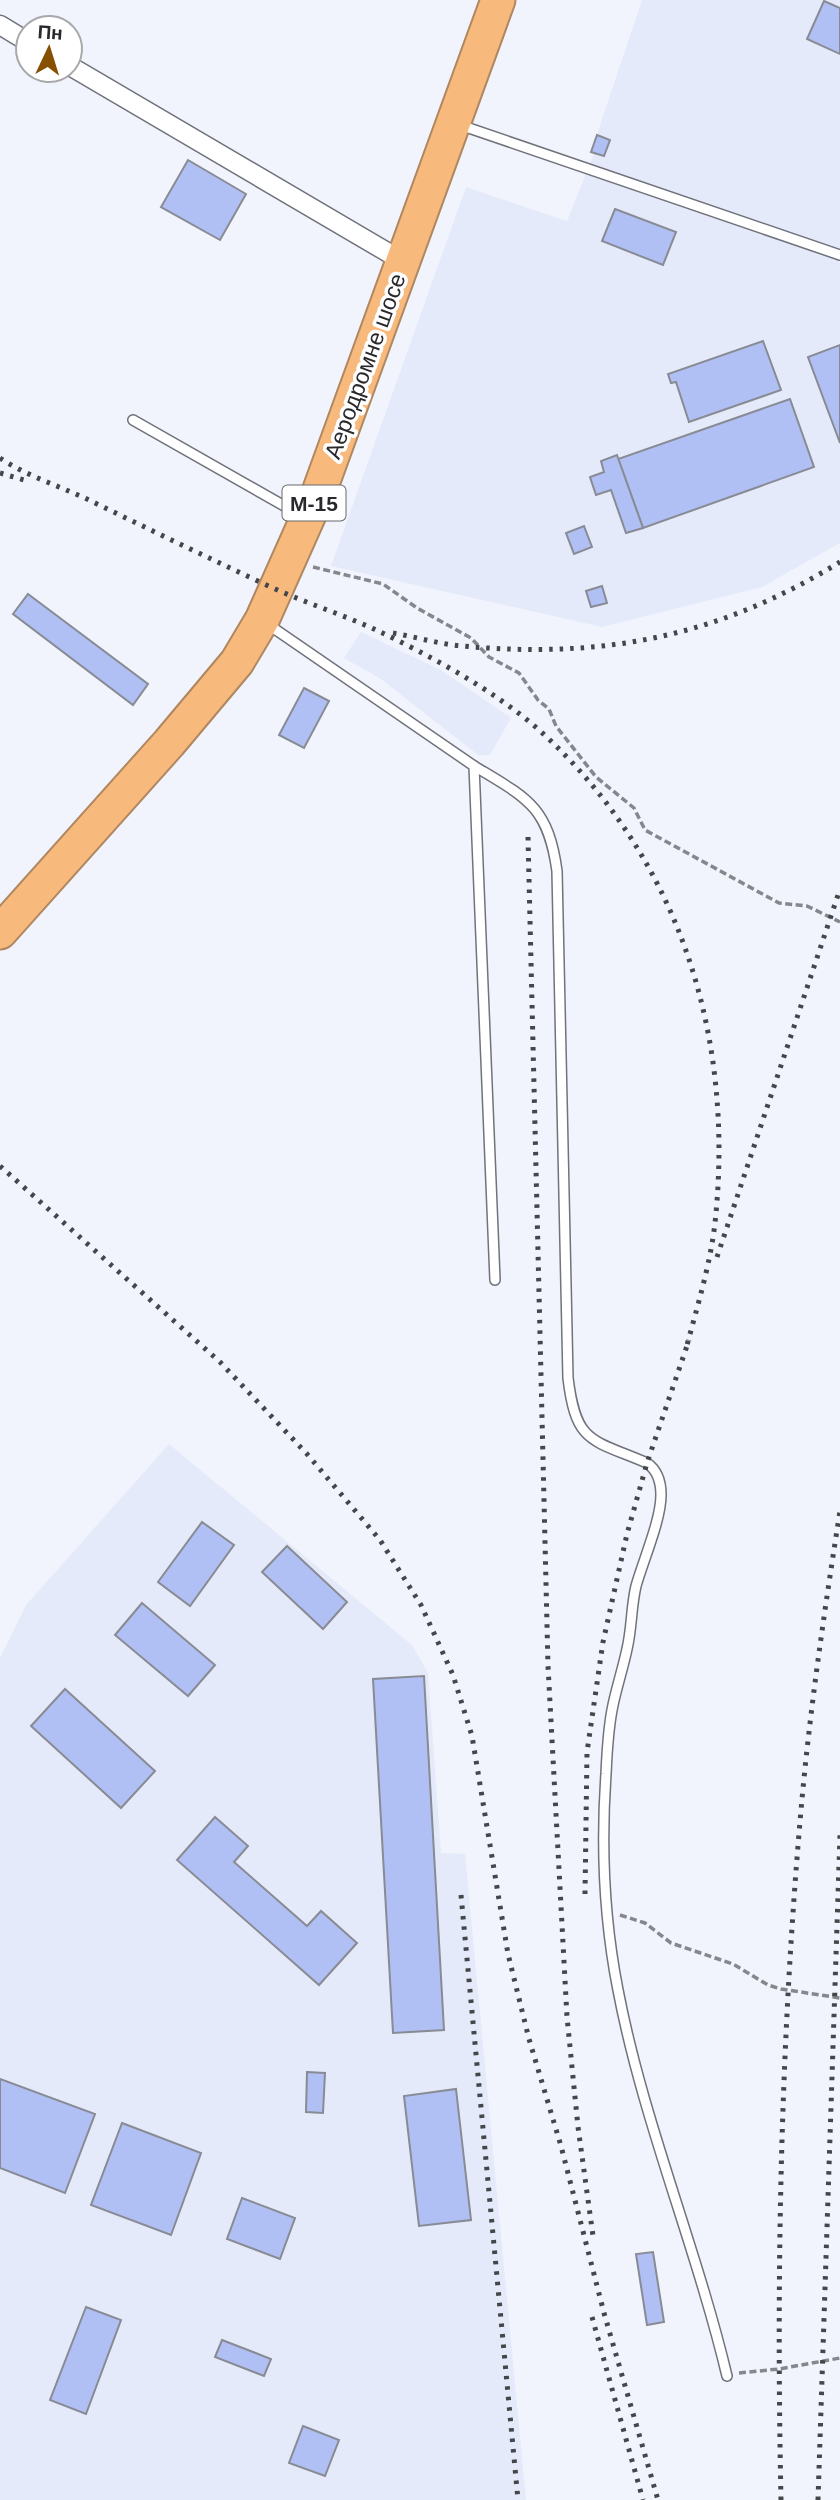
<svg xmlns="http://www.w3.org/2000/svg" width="840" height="2500" font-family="Helvetica,sans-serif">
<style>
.built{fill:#e5eafa}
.building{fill:#b0c0f4;stroke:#888b93;stroke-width:2}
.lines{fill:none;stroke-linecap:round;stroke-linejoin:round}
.lane-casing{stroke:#70737b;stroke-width:12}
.street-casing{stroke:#70737b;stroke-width:21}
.highway-casing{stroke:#af8760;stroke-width:37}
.path{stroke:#85878d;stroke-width:3.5;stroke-dasharray:7 3.5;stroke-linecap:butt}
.lane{stroke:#fff;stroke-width:9}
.street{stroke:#fff;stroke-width:18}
.highway{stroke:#f7b97c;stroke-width:33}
.rail{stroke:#44464a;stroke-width:5;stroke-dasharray:3.5 7;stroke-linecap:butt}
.labels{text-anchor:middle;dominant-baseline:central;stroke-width:7;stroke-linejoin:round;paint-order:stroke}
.shield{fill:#fff;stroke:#68696b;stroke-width:2}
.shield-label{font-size:21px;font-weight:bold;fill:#28292c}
.street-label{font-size:23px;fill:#28292c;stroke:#fff}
</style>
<rect width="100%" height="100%" fill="#f1f4fd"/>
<g class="built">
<polygon points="642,0 840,0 840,543 762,587 602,627 331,566 466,187 567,221 594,154 591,152"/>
<polygon points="361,632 441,670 511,718 490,755 478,755 381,679 344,658"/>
<polygon points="169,1444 412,1645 428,1673 441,1853 465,1854 526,2500 0,2500 0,1658 26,1605"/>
</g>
<g class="building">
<polygon points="824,1 840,8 840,54 807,39"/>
<polygon points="597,135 610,140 604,156 591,152"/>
<polygon points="188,160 246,194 220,240 161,207"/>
<polygon points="615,209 676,232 663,265 602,241"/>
<polygon points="763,341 781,390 689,422 676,382 671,383 668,374"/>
<polygon points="840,345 840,443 808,357"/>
<polygon points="790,399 814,467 643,528 618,459"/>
<polygon points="617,455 643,528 626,533 611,490 596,495 590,477 604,472 601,461"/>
<polygon points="584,526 592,547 574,554 566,533"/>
<polygon points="602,586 607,603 591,607 586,591"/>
<polygon points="28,594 148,684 133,705 13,614"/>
<polygon points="304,688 329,701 304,748 279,735"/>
<polygon points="202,1522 234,1545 190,1606 158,1582"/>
<polygon points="287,1546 347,1602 323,1629 262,1572"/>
<polygon points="142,1603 215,1665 188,1696 115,1635"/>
<polygon points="424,1676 444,2030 393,2033 373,1679"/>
<polygon points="65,1689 155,1771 121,1808 31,1726"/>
<polygon points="215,1817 248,1846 234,1862 307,1926 321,1911 357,1943 319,1985 177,1860"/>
<polygon points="307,2072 325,2073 323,2113 306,2112"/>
<polygon points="0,2079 95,2114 65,2193 0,2168"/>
<polygon points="456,2089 471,2220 419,2226 404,2096"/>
<polygon points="122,2123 201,2153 171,2235 91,2205"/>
<polygon points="242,2198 295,2218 280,2259 227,2239"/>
<polygon points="653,2252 664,2322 647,2325 636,2254"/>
<polygon points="86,2307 121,2320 86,2414 50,2400"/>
<polygon points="222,2340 271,2359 264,2376 215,2357"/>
<polygon points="303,2426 339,2440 325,2476 289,2463"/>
</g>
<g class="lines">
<g class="lane-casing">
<g id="lane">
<polyline points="460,125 840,255"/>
<polyline points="133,420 302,516"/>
<polyline points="266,623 474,766 495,1280"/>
<path d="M 474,766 C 527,798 548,806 557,871 L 568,1378 C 576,1444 591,1439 647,1463 C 657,1470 661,1482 661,1495 C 661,1520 643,1561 636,1586 C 631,1607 632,1628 627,1649 C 623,1668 617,1686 613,1705 C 608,1728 607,1751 606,1774 C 601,1845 604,1919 618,1990 C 643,2121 696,2246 727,2376"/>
</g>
</g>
<g class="street-casing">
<g id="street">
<polyline points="0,25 28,42"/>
<polyline points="70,66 404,262"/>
</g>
</g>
<g class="highway-casing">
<polyline id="highway" points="0,932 169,743 237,662 262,620 319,492 498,0"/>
</g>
<g class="path">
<polyline points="313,567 383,584 417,608 471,638 489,657 519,673 538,700 549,709 556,726 596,777 634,808 645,830 779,903 807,906 840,922"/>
<polyline points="620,1915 645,1923 671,1943 733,1964 768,1985 781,1989 840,1998"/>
<polyline points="739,2373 779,2369 840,2358"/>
</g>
<use href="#lane" class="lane"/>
<use href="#street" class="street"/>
<use href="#highway" class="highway"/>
<g class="rail">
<path d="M 0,458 C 28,477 63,487 93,502 C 153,531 212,560 273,588 C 306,603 341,614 374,629 C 429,655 492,689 538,729 C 680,857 735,1037 715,1223 C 710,1266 697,1307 686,1349"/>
<polyline points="0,473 27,481"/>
<path d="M 393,633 C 416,637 439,644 462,646 C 603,659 718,637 840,562"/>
<polyline points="528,837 548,1666 567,2017 578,2127 593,2236"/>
<polyline points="0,1166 220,1362 307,1454 380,1540 421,1605 453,1675 472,1736 508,1954 529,2039 561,2146 604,2313 658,2500"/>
<polyline points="717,1257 840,889"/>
<polyline points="585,1894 587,1752 603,1642 627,1534 647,1463 689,1340"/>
<polyline points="461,1895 518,2500"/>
<polyline points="592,2317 643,2500"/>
<path d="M 781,2500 C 776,2266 781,2032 802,1799 C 811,1702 825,1607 840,1511"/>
<polyline points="818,2500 840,1835"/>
</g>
</g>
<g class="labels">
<rect class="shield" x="282.5" y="485.5" width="63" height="35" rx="5"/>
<g class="shield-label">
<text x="314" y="503">М-15</text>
</g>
<g class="street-label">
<text transform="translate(365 366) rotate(-70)">Аеродромне шосе</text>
</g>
</g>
<g transform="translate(49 49) rotate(4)"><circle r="33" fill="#ffffff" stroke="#a9a9ab" stroke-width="2"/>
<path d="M0-5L12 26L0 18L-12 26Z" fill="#874f01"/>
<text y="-10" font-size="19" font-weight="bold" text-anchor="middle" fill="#28292c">Пн</text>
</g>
</svg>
